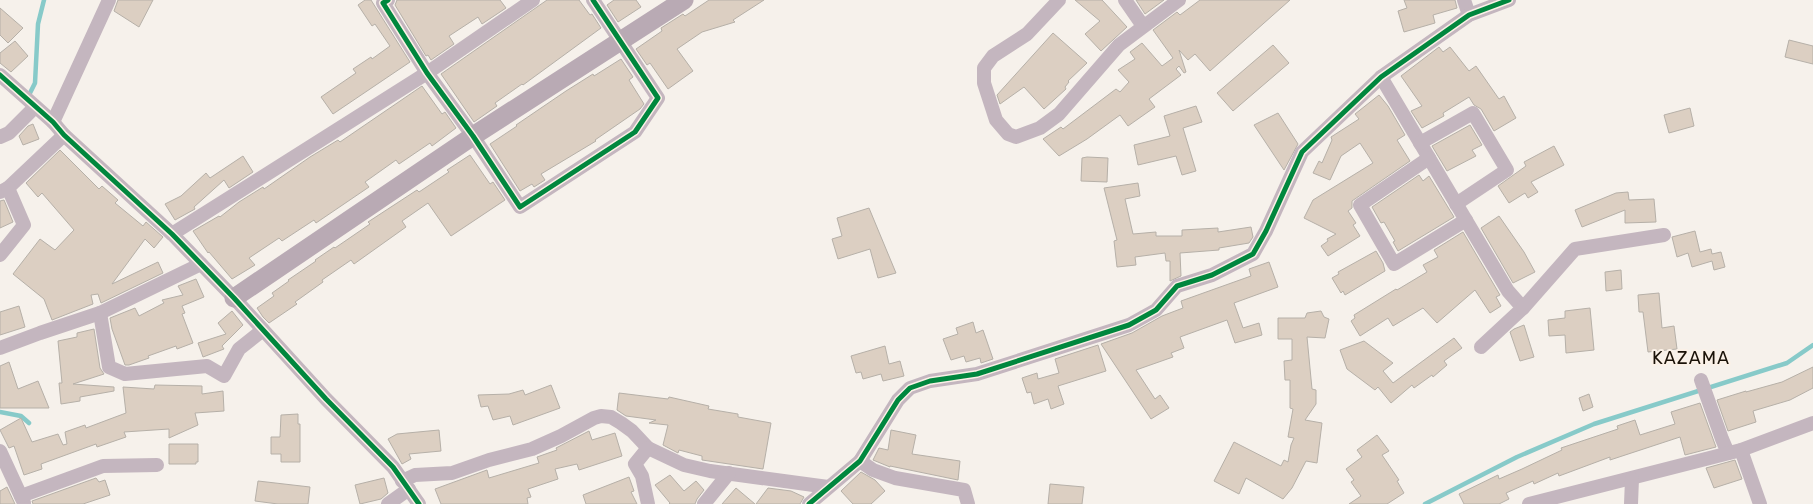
<svg xmlns="http://www.w3.org/2000/svg" width="1813" height="504" font-family="Rubik,sans-serif">
<style>
.lines{fill:none;stroke-linecap:round;stroke-linejoin:round}
.stream{stroke:#87cac9;stroke-width:4.5}
.building{fill:#dccfc2;stroke:#b6b0a8}
.street{stroke:#c4b6bf;stroke-width:14}
.secondary{stroke:#b9aab4;stroke-width:19}
.cycleway-casing{stroke:#fbf1e7;stroke-width:8}
.cycleway{stroke:#00873e;stroke-width:5}
.labels{text-anchor:middle;dominant-baseline:central;stroke-width:4;stroke-linejoin:round;paint-order:stroke}
.quarter-label{font-size:18px;letter-spacing:1px;fill:#1a1208;stroke:#fbf1e7}
</style>
<rect width="100%" height="100%" fill="#f6f1eb"/>
<g class="lines">
<g class="stream">
<polyline points="30,93 35,83 38,24 44,0"/>
<polyline points="0,412 21,416 29,423"/>
<polyline points="1425,504 1517,457 1594,424 1787,363 1813,345"/>
</g>
</g>
<g class="building">
<polygon points="118,0 153,0 139,27 114,11"/>
<polygon points="365,0 371,0 410,62 333,114 321,97 356,73 353,69 371,57 372,59 390,46 375,24 372,26 358,5"/>
<polygon points="397,0 500,0 506,8 482,24 478,17 449,36 454,44 431,60 428,55 426,56 395,5"/>
<polygon points="547,0 579,0 590,15 592,14 601,28 523,85 522,84 495,103 497,106 474,122 441,74"/>
<polygon points="614,0 636,0 641,7 618,22 607,5"/>
<polygon points="709,0 764,0 733,20 735,22 702,32 677,49 693,71 668,89 650,63 647,65 636,49 662,31 661,28 683,14 685,16"/>
<polygon points="1075,0 1102,0 1127,27 1101,51 1085,34 1100,21"/>
<polygon points="1136,0 1164,0 1145,14"/>
<polygon points="1200,0 1290,0 1210,71 1195,54 1188,60 1179,50 1186,72 1184,73 1179,66 1176,69 1181,75 1149,99 1155,107 1128,126 1120,115 1087,139 1059,156 1043,139 1061,127 1063,129 1116,89 1120,92 1129,82 1118,70 1135,59 1130,52 1142,43 1162,66 1173,58 1153,30 1177,12 1180,15"/>
<polygon points="1404,0 1455,0 1457,8 1433,15 1435,23 1404,32 1398,11 1407,8"/>
<polygon points="0,8 23,28 8,43 0,35"/>
<polygon points="1053,33 1087,63 1068,81 1069,82 1065,87 1066,89 1044,109 1024,87 1000,104 997,95"/>
<polygon points="1789,40 1813,46 1813,64 1785,57"/>
<polygon points="15,41 28,56 11,72 0,63 0,53"/>
<polygon points="1273,45 1289,63 1233,111 1217,93"/>
<polygon points="1439,47 1443,52 1450,47 1469,71 1476,66 1499,99 1504,96 1516,118 1494,131 1481,109 1474,105 1469,97 1443,113 1444,116 1422,128 1411,111 1422,106 1401,76"/>
<polygon points="621,59 633,77 629,80 644,104 640,109 595,140 596,141 541,174 545,180 534,187 532,184 520,191 490,144 517,126 516,125 566,91 593,74 594,76"/>
<polygon points="422,86 442,114 445,112 456,128 432,146 430,143 399,164 396,160 365,182 369,187 316,223 314,220 282,241 279,238 249,258 255,265 232,279 209,252 208,253 193,231 219,216 220,217 239,202 263,187 264,189 310,157 338,140 340,142"/>
<polygon points="1379,95 1388,106 1405,135 1397,140 1410,161 1352,201 1352,208 1348,211 1356,223 1353,225 1360,236 1328,256 1321,246 1328,241 1327,239 1336,234 1304,218 1313,200 1373,163 1360,143 1341,156 1330,180 1313,173 1319,161 1322,163 1332,140 1331,137 1359,119 1355,114"/>
<polygon points="1196,106 1202,122 1183,128 1196,171 1182,175 1176,156 1138,165 1134,145 1170,136 1164,116"/>
<polygon points="1690,108 1694,126 1669,133 1664,115"/>
<polygon points="1278,113 1298,144 1284,170 1254,125"/>
<polygon points="33,124 39,139 23,145 19,136 28,126"/>
<polygon points="1470,125 1482,145 1472,150 1476,156 1447,171 1432,146"/>
<polygon points="1554,146 1564,165 1531,182 1538,192 1528,198 1525,193 1509,203 1498,186 1526,166 1524,162"/>
<polygon points="60,150 99,189 102,186 118,200 115,203 143,226 146,222 163,237 154,248 145,239 112,284 158,262 163,273 101,303 98,294 91,295 93,304 52,320 44,299 13,274 40,239 55,250 74,230 42,193 38,197 26,183"/>
<polygon points="470,155 490,184 493,182 505,200 451,236 428,203 402,221 406,227 354,264 351,260 322,280 323,282 295,302 297,304 269,323 263,317 257,308 274,296 272,293 289,281 288,280 316,261 315,260 334,247 335,248 370,224 368,222 417,190 419,192 449,172 447,170"/>
<polygon points="243,156 253,172 229,188 224,180 194,207 195,209 175,220 165,204 181,196 206,173 210,178"/>
<polygon points="1087,157 1108,158 1107,182 1081,181 1082,158"/>
<polygon points="1419,175 1423,181 1429,176 1454,217 1398,251 1393,242 1395,241 1384,222 1381,223 1372,207"/>
<polygon points="1138,183 1140,196 1125,199 1133,234 1156,232 1156,236 1182,236 1182,230 1218,228 1218,232 1251,227 1253,237 1249,243 1219,248 1219,250 1180,253 1181,276 1170,281 1170,261 1166,261 1165,253 1135,257 1136,265 1117,267 1114,241 1117,240 1104,188"/>
<polygon points="1628,192 1629,200 1654,199 1656,222 1625,223 1625,210 1582,227 1575,210 1616,193"/>
<polygon points="4,200 13,222 0,228 0,201"/>
<polygon points="869,208 896,273 878,278 870,249 838,259 832,239 842,236 837,218"/>
<polygon points="1499,216 1524,252 1535,272 1513,283 1481,228"/>
<polygon points="1695,231 1700,252 1711,249 1712,254 1721,252 1725,267 1714,270 1712,261 1692,267 1688,253 1677,257 1672,237"/>
<polygon points="1463,232 1500,295 1496,297 1501,306 1490,313 1475,290 1437,323 1423,308 1393,326 1388,318 1360,336 1351,321 1355,318 1354,315 1396,289 1397,290 1427,272 1423,265 1438,257 1434,250"/>
<polygon points="1376,251 1383,263 1385,271 1345,295 1343,291 1341,293 1332,278 1339,274 1338,272"/>
<polygon points="1269,262 1278,287 1234,303 1243,328 1259,323 1262,335 1235,343 1227,320 1180,337 1184,348 1171,353 1173,357 1136,370 1155,399 1160,395 1169,408 1151,419 1101,344 1132,333 1162,316 1183,308 1181,301 1251,276 1249,269"/>
<polygon points="1621,270 1622,289 1606,291 1605,272"/>
<polygon points="196,279 204,297 182,306 185,313 182,314 193,343 177,349 176,346 148,356 149,358 129,365 125,365 112,329 110,318 135,308 139,316 164,303 162,300 183,295 178,286"/>
<polygon points="1659,293 1662,328 1674,326 1677,349 1648,352 1643,312 1639,312 1638,295"/>
<polygon points="19,306 25,327 0,335 0,312"/>
<polygon points="1590,308 1594,350 1566,353 1565,335 1549,336 1548,320 1565,318 1565,311"/>
<polygon points="232,311 243,325 222,346 224,349 203,357 198,343 226,334 218,323"/>
<polygon points="1321,311 1324,317 1329,319 1325,338 1307,337 1312,389 1316,390 1316,404 1305,420 1322,423 1317,463 1306,461 1292,488 1283,499 1246,478 1239,494 1214,481 1234,442 1281,466 1284,460 1288,462 1291,445 1294,438 1288,437 1293,409 1290,408 1290,380 1285,380 1284,361 1292,360 1292,339 1278,339 1278,318 1305,318 1307,313"/>
<polygon points="973,322 976,333 983,330 993,359 981,363 980,358 966,362 964,356 951,360 943,339 958,334 956,328"/>
<polygon points="1524,325 1534,357 1520,361 1510,332 1514,329"/>
<polygon points="94,329 100,368 104,374 73,384 114,387 114,391 80,397 80,401 61,404 59,383 62,383 58,341 77,337 77,333"/>
<polygon points="1454,338 1462,348 1444,361 1447,365 1433,377 1432,375 1414,388 1412,385 1391,403 1378,387 1375,390 1347,369 1340,350 1364,341 1393,363 1383,371 1393,383"/>
<polygon points="1098,345 1106,371 1058,386 1064,404 1051,409 1048,399 1034,404 1031,392 1027,393 1022,378 1037,373 1038,379 1059,373 1055,359"/>
<polygon points="885,346 889,364 900,361 904,376 883,381 881,374 863,379 861,372 856,373 851,356"/>
<polygon points="9,362 18,389 38,381 49,408 0,408 0,366"/>
<polygon points="1813,367 1813,388 1790,400 1753,411 1756,422 1728,431 1717,400 1746,391 1746,392 1782,382"/>
<polygon points="155,385 202,386 202,394 223,391 224,411 195,413 198,425 169,438 169,429 124,432 126,437 97,447 96,444 41,464 42,469 24,475 14,446 9,448 0,430 21,418 32,442 58,434 63,445 67,444 65,432 85,425 86,428 126,413 123,387 154,389"/>
<polygon points="551,385 560,408 513,425 510,416 493,420 488,406 481,407 478,395 509,394 523,390 525,395"/>
<polygon points="619,393 668,399 669,397 709,406 708,409 738,414 738,417 771,423 763,469 702,460 702,456 679,450 678,453 663,445 668,425 649,423 656,420 626,416 617,410"/>
<polygon points="1589,394 1593,407 1583,411 1579,398"/>
<polygon points="1700,403 1716,447 1685,455 1680,437 1610,460 1610,457 1559,476 1558,473 1534,484 1533,481 1506,493 1509,499 1499,504 1464,504 1459,494 1498,475 1499,479 1522,469 1562,450 1561,448 1618,429 1617,426 1635,420 1640,435 1675,424 1671,412"/>
<polygon points="298,414 298,424 300,424 300,462 281,462 281,454 271,454 271,437 280,437 281,415"/>
<polygon points="439,430 441,451 409,454 411,459 402,464 388,439 397,434"/>
<polygon points="891,430 916,435 912,454 960,461 958,480 890,466 890,467 873,460 879,448 888,450"/>
<polygon points="589,431 592,440 615,433 622,456 579,470 577,464 555,469 558,479 528,489 531,497 527,498 528,504 441,504 435,489 487,470 489,478 539,463 537,457 557,450 556,448"/>
<polygon points="1377,435 1389,451 1382,455 1399,480 1397,481 1404,493 1387,504 1349,504 1361,496 1351,482 1354,480 1346,469 1362,457 1357,450"/>
<polygon points="169,444 198,444 198,462 196,462 196,464 169,464"/>
<polygon points="1735,460 1742,479 1714,488 1706,468"/>
<polygon points="861,472 875,480 885,491 871,504 853,504 841,491"/>
<polygon points="670,475 684,491 696,481 704,490 697,499 695,504 669,504 670,503 655,485"/>
<polygon points="629,477 634,491 631,492 637,504 586,504 583,495"/>
<polygon points="96,478 99,482 105,480 110,495 83,504 33,504 32,501"/>
<polygon points="384,478 388,493 381,499 360,504 355,485"/>
<polygon points="258,481 310,487 308,504 278,504 255,501"/>
<polygon points="1050,484 1084,487 1082,504 1048,504"/>
<polygon points="7,487 15,504 0,504 0,491"/>
<polygon points="736,488 755,504 722,504"/>
<polygon points="768,488 791,491 804,497 800,504 756,504"/>
</g>
<g class="lines">
<g class="street">
<polyline points="388,0 383,3 427,73 473,136 520,207 635,132 658,98 593,0"/>
<polyline points="1059,0 1027,34 993,56 984,68 984,83 996,120 1008,134 1016,137 1040,128 1059,114 1119,45 1179,0"/>
<polyline points="1125,0 1143,26"/>
<polyline points="1464,0 1469,15"/>
<polyline points="0,75 53,122 64,135 172,234 234,298 326,399 393,467 419,504"/>
<polyline points="1381,77 1508,291 1523,308 1481,347"/>
<polyline points="53,122 109,0"/>
<polyline points="0,137 9,133 35,107"/>
<polyline points="1420,143 1473,113 1507,170 1456,204"/>
<polyline points="1429,158 1360,205 1394,264 1466,220"/>
<polyline points="0,192 8,188 64,135"/>
<polyline points="172,234 427,73 533,0"/>
<polyline points="0,255 24,225 8,188"/>
<polyline points="1523,308 1575,249 1664,235"/>
<polyline points="100,313 109,367 125,374 207,366 224,376 239,349 263,330"/>
<polyline points="0,348 40,333 100,313 201,264"/>
<polyline points="1701,380 1722,439 1728,453"/>
<polyline points="1741,450 1760,504"/>
<polyline points="0,451 24,503"/>
<polyline points="860,461 873,470 895,478 964,490 968,504"/>
<polyline points="402,481 415,475 452,473 489,460 532,449 561,436 594,418 601,416 611,417 621,423 632,431 648,448 684,465 710,471 828,487"/>
<polyline points="21,496 103,466 157,465"/>
<polyline points="388,504 409,489"/>
<polyline points="648,504 642,476 635,464 648,448"/>
<polyline points="704,504 729,473"/>
<polyline points="809,504 860,461 898,400 910,388 930,381 977,374 1129,325 1156,310 1177,286 1212,275 1253,254 1266,231 1302,152 1381,77 1469,15 1509,0"/>
<polyline points="1529,504 1741,450 1813,423"/>
<polyline points="1631,504 1632,479"/>
</g>
<polyline class="secondary" points="234,298 473,136 684,0"/>
<g class="cycleway-casing">
<g id="cycleway">
<polyline points="388,0 383,3 427,73 473,136 520,207 635,132 658,98 593,0"/>
<polyline points="0,75 53,122 64,135 172,234 234,298 326,399 393,467 419,504"/>
<polyline points="809,504 860,461 898,400 910,388 930,381 977,374 1129,325 1156,310 1177,286 1212,275 1253,254 1266,231 1302,152 1381,77 1469,15 1509,0"/>
</g>
</g>
<use href="#cycleway" class="cycleway"/>
</g>
<g class="labels">
<g class="quarter-label">
<text x="1691" y="358">KAZAMA</text>
</g>
</g>
</svg>
